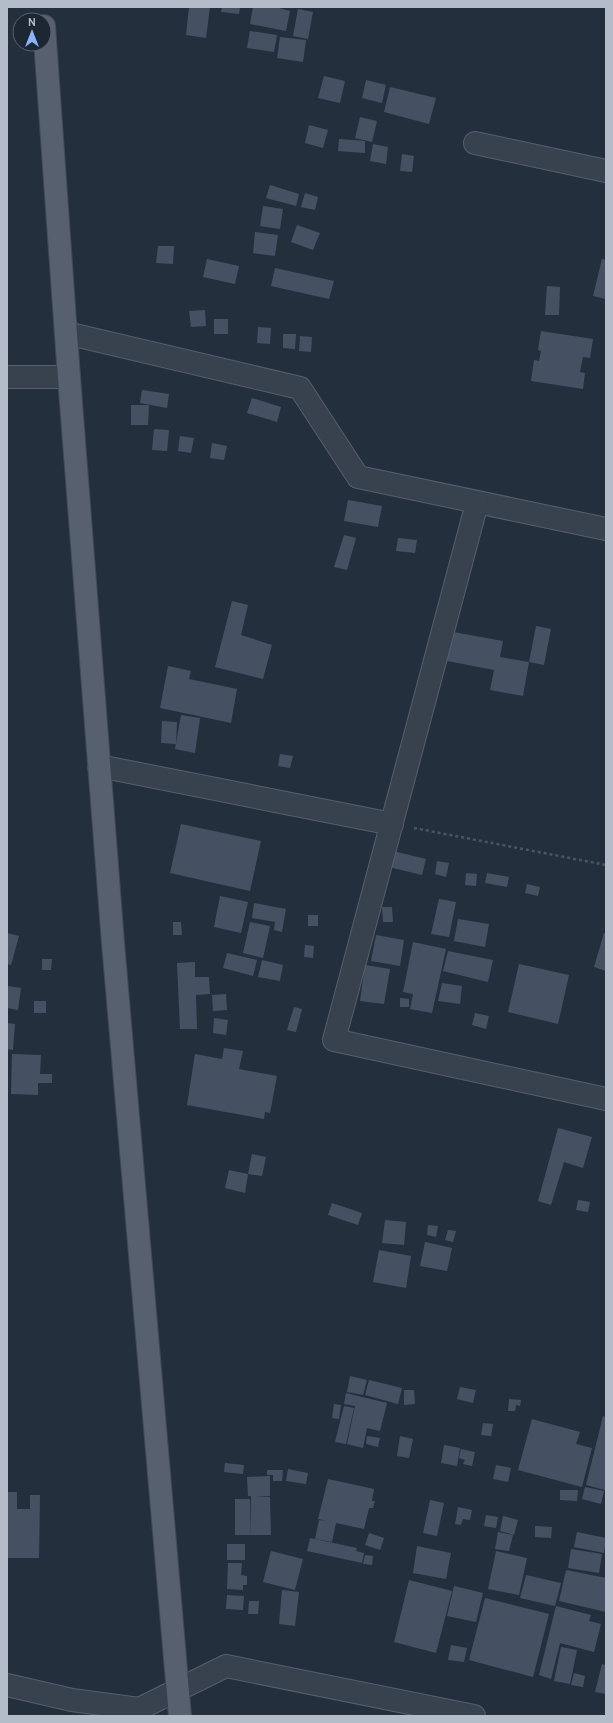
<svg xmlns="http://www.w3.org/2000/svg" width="613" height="1723" font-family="Cabin,sans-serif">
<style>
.building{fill:#455162}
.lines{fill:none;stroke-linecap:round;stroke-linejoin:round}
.minor-casing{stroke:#565f6c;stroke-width:24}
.major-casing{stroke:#414a57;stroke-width:24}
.path{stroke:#44595c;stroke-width:2.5;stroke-dasharray:3 3;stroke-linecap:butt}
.minor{stroke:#38414e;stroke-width:22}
.major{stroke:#56606e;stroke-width:22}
</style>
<rect width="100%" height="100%" fill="#242f3e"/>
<g class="building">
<polygon points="189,7 210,7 206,38 186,35"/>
<polygon points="222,7 240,7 239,14 221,12"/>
<polygon points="253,7 275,7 290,11 286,31 250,24"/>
<polygon points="298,9 313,12 308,39 293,36"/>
<polygon points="250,31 277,35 274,52 247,48"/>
<polygon points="280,37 306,40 303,62 277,58"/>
<polygon points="324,76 345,81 340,103 318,98"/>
<polygon points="366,80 386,85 382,103 362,98"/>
<polygon points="390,87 436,98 429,124 384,112"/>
<polygon points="360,117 377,121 372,142 355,138"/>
<polygon points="309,125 328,130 323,148 305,143"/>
<polygon points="339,139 365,141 365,153 338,151"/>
<polygon points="373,144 388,147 386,164 370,161"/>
<polygon points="402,154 414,156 412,172 400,171"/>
<polygon points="270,185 299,194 296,206 266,198"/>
<polygon points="305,193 318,197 315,210 301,207"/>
<polygon points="263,206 283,209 280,229 260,226"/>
<polygon points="297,225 320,233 313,250 291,242"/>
<polygon points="255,232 278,235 275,256 253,253"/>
<polygon points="158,246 174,246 173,264 156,263"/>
<polygon points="207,259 239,266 235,284 203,277"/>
<polygon points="602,259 606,260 606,299 593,296"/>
<polygon points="275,268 334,281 329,299 271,286"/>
<polygon points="547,286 560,287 559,315 545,315"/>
<polygon points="205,310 206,326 191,327 189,311"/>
<rect x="214" y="319" width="14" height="15"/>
<polygon points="258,327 271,328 270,344 257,343"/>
<polygon points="541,331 593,339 590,358 583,357 580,372 585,373 583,389 531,381 534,360 539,361 541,351 538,350"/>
<polygon points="283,334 296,334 295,349 283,348"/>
<polygon points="300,336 312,337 311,352 299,351"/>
<polygon points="142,390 169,394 167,408 140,403"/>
<polygon points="252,398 281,407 277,422 247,413"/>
<polygon points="131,405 149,405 148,425 131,425"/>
<polygon points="154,429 169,430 167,451 152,450"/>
<polygon points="180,436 194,438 191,453 178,451"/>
<polygon points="212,443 227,446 224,460 210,458"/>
<polygon points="348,500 382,506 378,527 344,521"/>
<polygon points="344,535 356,538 347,570 334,567"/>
<polygon points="398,538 417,540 415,553 396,551"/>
<polygon points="232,601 248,605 241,635 272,645 263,679 215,667"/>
<polygon points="536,626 551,629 544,665 529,662"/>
<polygon points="448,631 503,641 500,657 529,662 523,696 490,690 494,670 442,660"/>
<polygon points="168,666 191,671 189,679 237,689 231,723 160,708"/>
<polygon points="181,715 200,718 195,753 175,749"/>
<polygon points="162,721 177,722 176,744 161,743"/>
<polygon points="280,754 293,756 290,768 278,766"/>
<polygon points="181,824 261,841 250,891 170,873"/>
<polygon points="393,851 426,859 422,875 389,867"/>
<polygon points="437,861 449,863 446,877 435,874"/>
<polygon points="466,873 477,874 476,886 465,885"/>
<polygon points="487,873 509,877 507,887 485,883"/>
<polygon points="527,884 540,887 538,896 525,893"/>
<polygon points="220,896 248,902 241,933 214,927"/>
<polygon points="439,899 456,902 449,937 431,934"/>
<polygon points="254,903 286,909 282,932 274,930 275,922 252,918"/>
<polygon points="382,907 392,907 393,922 383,922"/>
<rect x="308" y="915" width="10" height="11"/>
<polygon points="458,919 489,924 485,947 454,941"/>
<polygon points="173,922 181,922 182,935 173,935"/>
<polygon points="250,922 270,926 263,958 243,953"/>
<polygon points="7,933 19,936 11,965 7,964"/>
<polygon points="604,933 606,934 606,971 594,967"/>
<polygon points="376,935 404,940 400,966 371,961"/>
<polygon points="413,942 446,949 432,1013 410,1009 413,994 403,992"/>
<polygon points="305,945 314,946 313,958 304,957"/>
<polygon points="448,951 493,960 488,982 443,971"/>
<polygon points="227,953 257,960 253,976 223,968"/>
<polygon points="42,959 52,959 51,970 42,970"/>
<polygon points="262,960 283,965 280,981 258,977"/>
<polygon points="195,962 195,977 209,977 210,994 196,995 197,1029 180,1029 177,963"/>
<polygon points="519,964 569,975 558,1024 508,1012"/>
<polygon points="365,965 390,969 384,1004 360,1001"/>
<polygon points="442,983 462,986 460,1004 438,1001"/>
<polygon points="7,986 21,988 18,1010 7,1008"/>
<polygon points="226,994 227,1010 213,1011 212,995"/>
<polygon points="400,998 409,999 409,1007 400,1007"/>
<rect x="34" y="1001" width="12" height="12"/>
<polygon points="294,1007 302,1009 296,1032 287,1030"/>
<polygon points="475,1013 489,1016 486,1029 472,1025"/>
<polygon points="214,1018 228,1020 226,1035 213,1033"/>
<polygon points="7,1023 15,1024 13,1050 7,1049"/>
<polygon points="224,1048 243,1051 239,1069 277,1076 270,1113 265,1112 264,1119 187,1105 195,1054 222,1059"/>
<polygon points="12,1054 41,1055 40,1074 52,1074 52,1083 38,1083 38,1095 11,1094"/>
<polygon points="558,1128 592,1137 583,1168 564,1162 551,1205 538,1201"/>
<polygon points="252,1154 266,1157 262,1176 248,1174"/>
<polygon points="229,1170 248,1174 245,1193 225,1188"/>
<polygon points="578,1200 590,1202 588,1212 576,1210"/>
<polygon points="332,1203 362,1213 358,1225 328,1215"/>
<polygon points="385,1220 406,1222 404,1245 382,1243"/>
<polygon points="428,1225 438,1226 436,1237 427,1235"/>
<polygon points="448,1230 456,1231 453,1242 445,1240"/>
<polygon points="425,1242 452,1248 447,1271 420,1266"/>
<polygon points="379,1250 411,1256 406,1288 373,1282"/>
<polygon points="350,1376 367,1380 363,1395 347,1392"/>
<polygon points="369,1380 402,1388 398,1404 365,1395"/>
<polygon points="460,1387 476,1390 473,1403 457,1399"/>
<polygon points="404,1390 414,1390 415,1404 404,1405"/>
<polygon points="346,1393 387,1403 380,1431 367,1428 363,1448 347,1444 355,1406 344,1404"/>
<polygon points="509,1399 521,1400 520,1406 516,1405 515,1411 508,1411"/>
<polygon points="334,1404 341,1405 339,1419 332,1418"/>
<polygon points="344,1406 354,1408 346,1444 335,1442"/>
<polygon points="603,1416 606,1417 605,1490 586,1485"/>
<polygon points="532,1419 580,1432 576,1444 592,1448 582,1487 518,1470"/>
<polygon points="483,1423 493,1424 491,1436 481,1435"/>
<polygon points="367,1436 380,1438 378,1447 366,1444"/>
<polygon points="400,1436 413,1439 409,1458 397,1456"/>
<polygon points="444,1445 460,1448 457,1466 441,1463"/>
<polygon points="461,1449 475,1452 472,1466 463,1464 465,1460 459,1458"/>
<polygon points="225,1463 244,1465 243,1474 224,1472"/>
<polygon points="496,1465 511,1468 508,1482 493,1479"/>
<polygon points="288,1469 308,1473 306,1484 286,1481"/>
<polygon points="267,1470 283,1470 282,1481 273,1481 273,1475 267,1475"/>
<polygon points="270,1476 270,1496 254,1497 270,1497 271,1535 251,1535 251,1496 248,1496 247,1477"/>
<polygon points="328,1479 374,1489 372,1501 375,1501 373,1508 369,1508 364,1529 336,1523 332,1542 315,1539 319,1520 327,1521 318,1519"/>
<polygon points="585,1487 604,1491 601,1504 582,1499"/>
<polygon points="560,1490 578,1490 577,1501 560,1500"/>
<polygon points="7,1492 17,1492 17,1509 30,1509 30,1495 40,1495 39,1558 7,1558"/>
<polygon points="235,1499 250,1499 251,1535 235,1535"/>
<polygon points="430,1500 444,1503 437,1536 423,1533"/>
<polygon points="458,1507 472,1510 470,1520 463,1519 461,1525 455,1524"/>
<polygon points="486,1515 498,1517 496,1528 484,1526"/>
<polygon points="503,1516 518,1520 514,1535 500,1531"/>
<polygon points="535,1526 552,1527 551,1538 535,1537"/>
<polygon points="498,1532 513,1535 509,1551 495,1549"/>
<polygon points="577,1532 606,1538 604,1553 574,1547"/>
<polygon points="369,1533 384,1538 380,1550 365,1545"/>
<polygon points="310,1538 357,1548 356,1551 364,1553 362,1563 307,1551"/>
<rect x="227" y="1544" width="18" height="16"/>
<polygon points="417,1546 451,1553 446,1579 413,1573"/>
<polygon points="571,1549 602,1554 599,1573 568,1568"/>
<polygon points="271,1551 303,1559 295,1590 263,1582"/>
<polygon points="496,1551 527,1558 519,1595 488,1589"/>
<polygon points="365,1555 373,1556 372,1565 363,1564"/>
<polygon points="228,1563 242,1563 241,1575 247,1576 247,1585 243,1585 243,1590 227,1589"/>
<polygon points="566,1570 606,1578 606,1612 559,1601"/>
<polygon points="526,1575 561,1583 555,1606 520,1598"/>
<polygon points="409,1580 452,1591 436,1653 394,1642"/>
<polygon points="454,1586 483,1593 476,1622 447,1616"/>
<polygon points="282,1590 299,1592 295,1626 279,1624"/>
<polygon points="227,1595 244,1596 243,1610 226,1609"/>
<polygon points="485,1598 549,1614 533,1677 469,1660"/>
<polygon points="249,1601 259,1601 258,1614 248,1614"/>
<polygon points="556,1606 591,1615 589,1621 601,1624 594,1652 560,1643 551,1679 539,1675"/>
<polygon points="451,1645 467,1648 464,1662 448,1660"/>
<polygon points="561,1647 577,1650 570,1684 554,1681"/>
<polygon points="602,1664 606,1665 606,1694 595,1692"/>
<polygon points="574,1673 585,1676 583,1687 571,1685"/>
</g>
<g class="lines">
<g class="minor-casing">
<g id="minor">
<polyline points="475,143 606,171"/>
<polyline points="66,333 300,388 358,477 606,529"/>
<polyline points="7,377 69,377"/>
<polyline points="477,503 334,1040 606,1099"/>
<polyline points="99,766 392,824"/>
<polyline points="7,1685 72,1700 139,1709 226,1666 474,1716"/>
</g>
</g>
<g class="major-casing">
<polyline id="major" points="44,26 69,377 113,943 180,1716"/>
</g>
<polyline class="path" points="414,828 606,865"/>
<use href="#minor" class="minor"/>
<use href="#major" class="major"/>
</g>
<rect width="613" height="1723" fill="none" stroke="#b4bcc9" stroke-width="16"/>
<g transform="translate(32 32)"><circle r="19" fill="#1d2633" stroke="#59626f"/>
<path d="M0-3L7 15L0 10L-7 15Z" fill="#8ab4f8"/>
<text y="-6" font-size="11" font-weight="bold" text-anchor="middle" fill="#b4bcc9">N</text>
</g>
</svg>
